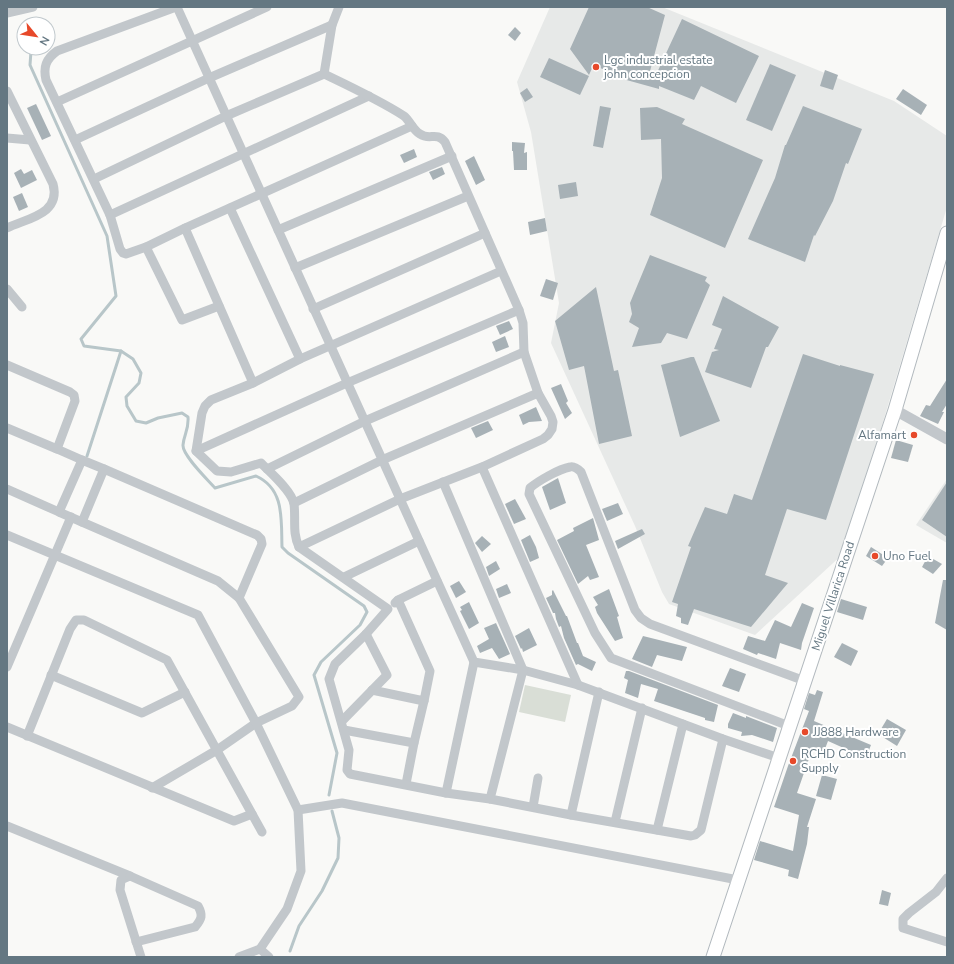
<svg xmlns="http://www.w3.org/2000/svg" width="954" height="964" font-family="'Nunito Sans',sans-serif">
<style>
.built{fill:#e7e9e8}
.green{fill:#d9ded6}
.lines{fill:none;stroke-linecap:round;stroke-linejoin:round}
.stream{stroke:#b8c6c9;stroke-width:3}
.building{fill:#a7b1b6}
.secondary-casing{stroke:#b2b9be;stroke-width:15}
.minor{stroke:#c2c7cb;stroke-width:9}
.tertiary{stroke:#c2c7cb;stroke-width:11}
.secondary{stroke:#fff;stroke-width:13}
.poi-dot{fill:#e7492a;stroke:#fff;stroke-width:1.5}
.labels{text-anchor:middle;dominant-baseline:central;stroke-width:4;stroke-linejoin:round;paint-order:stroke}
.poi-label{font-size:12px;fill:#647782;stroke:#fff;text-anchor:start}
.street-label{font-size:12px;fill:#647782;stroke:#fff}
</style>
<rect width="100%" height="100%" fill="#f9f9f7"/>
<g class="built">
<polygon points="550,7 662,7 894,101 947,136 947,207 844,553 755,635 669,604 662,592 635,526 551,343 559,303 531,132 517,82"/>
<polygon points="947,479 947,543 916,525"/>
</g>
<polygon class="green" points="525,685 571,695 565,722 519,712"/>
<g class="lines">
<g class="stream">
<path d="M 31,51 L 30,65 L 107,236 L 116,296 L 81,339 L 84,346 L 121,351 L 133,359 L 141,373 L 139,383 L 126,397 L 127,406 L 136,421 L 146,423 L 158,418 L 182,413 L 188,417 C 189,430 184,434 183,445 C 182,455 208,480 215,488 L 256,476 C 285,489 281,520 282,547 L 288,553 L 364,606 L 367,612 L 360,625 L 321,662 L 314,675 L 337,753 L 329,795"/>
<polyline points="87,456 121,351"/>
<polyline points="290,951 299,926 322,891 338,858 339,838 332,811"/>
</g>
</g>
<g class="building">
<polygon points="589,7 647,7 665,15 649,75 655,77 682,19 759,56 736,103 701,86 694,100 659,86 659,89 612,76 613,72 593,66 589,75 570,49"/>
<polygon points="515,27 521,33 515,41 508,35"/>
<polygon points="549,58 589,76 580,95 540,77"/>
<polygon points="770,64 796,75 772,131 746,120"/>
<polygon points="825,70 838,75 833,90 820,86"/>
<polygon points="527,88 533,97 525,102 520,93"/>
<polygon points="903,89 927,105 921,115 896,99"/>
<polygon points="36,104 51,136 42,140 27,108"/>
<polygon points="600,106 611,108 603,148 593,146"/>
<polygon points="803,106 862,129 848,164 846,163 833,201 815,236 814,235 805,262 748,239 775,178 785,145 786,145"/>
<polygon points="657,107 685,119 682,124 763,160 725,248 650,215 662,178 661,139 641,140 640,108"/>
<polygon points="512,142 525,143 524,153 527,152 527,170 514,170 513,151 512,151"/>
<polygon points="414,149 417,157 404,163 400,155"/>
<polygon points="474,156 485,180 476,185 465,161"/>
<polygon points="442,167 445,174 433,180 429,172"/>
<polygon points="21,169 24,174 32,170 37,180 21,188 14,173"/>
<polygon points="576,182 578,196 560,199 558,185"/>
<polygon points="22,193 28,207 19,211 13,197"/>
<polygon points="545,218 547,231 530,235 528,222"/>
<polygon points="650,255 707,277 705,281 710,285 687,339 667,333 661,343 632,347 639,328 629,322 632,314 630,303"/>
<polygon points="546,279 558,283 553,300 540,296"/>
<polygon points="596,287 614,371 618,370 632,436 599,444 584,366 569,370 555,321"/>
<polygon points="723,296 779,327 768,347 766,347 751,388 705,372 712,352 719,350 714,349 722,329 712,325"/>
<polygon points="509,321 513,329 500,335 496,326"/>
<polygon points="505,336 509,347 496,352 492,342"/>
<polygon points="803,354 840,366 840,365 874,374 826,520 787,509 765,575 788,583 751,627 694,609 688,625 681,623 681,618 676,616 678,604 672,602 691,547 688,546 705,507 727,514 734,494 752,500"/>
<polygon points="691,357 694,357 720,421 680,437 661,365"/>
<polygon points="947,379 947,404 942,412 944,412 938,424 920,416 926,405 930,406"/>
<polygon points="561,384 568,401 566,403 572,413 565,419 551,388"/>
<polygon points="536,407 542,421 529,422 523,425 519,415"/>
<polygon points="488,421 493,430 476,438 471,428"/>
<polygon points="896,440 913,445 908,462 891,458"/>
<polygon points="558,478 566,503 550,510 542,487"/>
<polygon points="947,482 947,537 922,520"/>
<polygon points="515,499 526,519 514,524 505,504"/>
<polygon points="618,503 623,514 607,521 602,509"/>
<polygon points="593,518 599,540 586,545 599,577 590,580 588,576 578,584 557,540 574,531 573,528"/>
<polygon points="642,529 645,534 618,549 615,541"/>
<polygon points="530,535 536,547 539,558 530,562 521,540"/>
<polygon points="482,536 491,544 482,552 475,543"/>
<polygon points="871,547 888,558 882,566 866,556"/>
<polygon points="928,556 942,564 933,574 922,567"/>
<polygon points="496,561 500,569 489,576 486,567"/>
<polygon points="943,580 947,580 947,630 935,623"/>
<polygon points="459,581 466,592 456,598 450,586"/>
<polygon points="507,584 511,593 499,598 496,589"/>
<polygon points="609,589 619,616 617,617 623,638 615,641 597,613 595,607 598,605 593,597"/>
<polygon points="553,590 566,616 567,616 577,643 578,643 583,656 596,662 592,671 578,664 576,665 564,638 561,626 559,627 556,619 555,613 553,613 546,598 552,595 552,591"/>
<polygon points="841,599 867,607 863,620 837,612"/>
<polygon points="469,602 479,623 469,629 460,611 462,610 460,607"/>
<polygon points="802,603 814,608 802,643 801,650 780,643 776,659 758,653 757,655 743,649 748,636 765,641 775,620 791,627"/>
<polygon points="496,623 510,654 499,659 492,648 480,653 477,646 489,639 484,628"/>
<polygon points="529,628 537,645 523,652 522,648 521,649 515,636"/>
<polygon points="643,636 687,647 682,661 657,655 652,667 632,659"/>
<polygon points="842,643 858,651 851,666 834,657"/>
<polygon points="730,668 746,674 739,692 722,686"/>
<polygon points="626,671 629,671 718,705 714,722 705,720 705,718 654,701 658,689 641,684 638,698 625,693 628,680 624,678"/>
<polygon points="817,690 823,692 814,721 871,745 867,755 859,751 857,754 828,741 823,754 812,750 797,793 816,799 807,827 809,827 807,844 798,879 788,876 789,870 754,860 760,841 793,851 799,815 774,807 788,766 809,711 804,709 809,693 815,695"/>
<polygon points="733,713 746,718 746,716 751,718 777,728 773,742 752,735 741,736 742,732 728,728 728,724"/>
<polygon points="887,719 906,730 897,746 878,734"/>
<polygon points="822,775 837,779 831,800 816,796"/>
<polygon points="882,890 891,893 888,906 879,904"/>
</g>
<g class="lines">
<g class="secondary-casing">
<polyline id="secondary" points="713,957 895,410 947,233"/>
</g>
<g class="minor">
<path d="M 176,7 L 57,51 C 46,59 43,67 46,80 L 110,215 L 120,249 L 123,253 L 126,254 L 146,247 L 185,228 L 412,126"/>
<polyline points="177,7 474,662 523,670 578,685 723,739 779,758"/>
<polyline points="7,13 33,7"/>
<path d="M 7,91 L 53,184 C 61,214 28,218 7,228"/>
<polyline points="57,102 267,7"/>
<polyline points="7,138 30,140"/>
<polyline points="75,140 209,78 332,25"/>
<polyline points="94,179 226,116 324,74"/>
<polyline points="230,208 300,359"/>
<polyline points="110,215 369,96"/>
<polyline points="185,228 253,383"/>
<polyline points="278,230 452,156"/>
<polyline points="146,247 182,320 219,306"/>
<polyline points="295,268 468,196"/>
<polyline points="7,289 22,307"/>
<polyline points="313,309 485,233"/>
<polyline points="7,365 70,392 74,395 75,401 57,449 82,460"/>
<polyline points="7,428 57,449"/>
<polyline points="196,451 347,383 519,310"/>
<polyline points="482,467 578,685"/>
<polyline points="104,469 82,460 59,512 218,581 239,598 299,697 292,706 256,723 217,750 152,788"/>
<polyline points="267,469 365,421 524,352"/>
<polyline points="443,482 523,670 490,799 571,815 599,692"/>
<polyline points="7,489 59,512"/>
<polyline points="294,503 382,460 538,393"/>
<polyline points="82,522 104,469 257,535 261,539 262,544 239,598"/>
<polyline points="7,535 198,615 256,723 298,810 301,871 287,909 260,949 239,957"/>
<path d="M 299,547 L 400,499 L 482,467 L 543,439 L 548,435 L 552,429 L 553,422 L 551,416 L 538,393 L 524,352 L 523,323 L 519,310 L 445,142 C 436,131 430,141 420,134 C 413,130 410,121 404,116 C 379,100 351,87 324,74 L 332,25 L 339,7"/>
<polyline points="344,577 419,541"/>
<polyline points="395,603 398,600 437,581"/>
<polyline points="7,667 71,517"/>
<polyline points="51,675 142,713 185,692"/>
<polyline points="372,690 424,701 430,671 398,600"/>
<polyline points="342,721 387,675 366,634"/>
<path d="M 789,726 L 611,658 L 595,633 L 529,494 L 530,488 C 538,481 559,469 570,467 C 574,466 578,469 581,472 L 635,610 L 641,618 L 650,624 L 805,681"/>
<polyline points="7,727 234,821 252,814"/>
<polyline points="344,730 414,743"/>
<polyline points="27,736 70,629 76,620 84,620 167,660 262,832"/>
<polyline points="406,784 414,743 424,701"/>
<polyline points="446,793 474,662"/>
<path d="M 490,799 L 446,793 L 350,774 L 347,770 L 349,750 L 329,679 L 335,664 L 366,634 L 388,609 L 299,547 C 292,532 296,520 294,504 C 292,491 270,472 261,463 L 231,472 L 217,471 L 196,451 L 202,413 L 205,406 L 211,400 L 253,383 L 300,359 L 501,271"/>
<polyline points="533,807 538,778"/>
<polyline points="298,810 342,803 738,880"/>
<polyline points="571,815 691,836 695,835 701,830 723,739"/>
<polyline points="615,822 642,708"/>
<polyline points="7,826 130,876 121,880 120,890 141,957"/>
<polyline points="657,830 683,724"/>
<path d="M 130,876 L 198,906 C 203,915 202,919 195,927 L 136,942"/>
<polyline points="947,878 936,892 909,913 903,919 903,928 947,942"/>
<polyline points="260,949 269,957"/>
</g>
<polyline class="tertiary" points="895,410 947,439"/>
<use href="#secondary" class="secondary"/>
</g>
<g class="poi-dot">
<circle cx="596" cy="67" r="4"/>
<circle cx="914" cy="435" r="4"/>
<circle cx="875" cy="556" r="4"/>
<circle cx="805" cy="732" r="4"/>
<circle cx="793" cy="761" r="4"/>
</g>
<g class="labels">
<g class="poi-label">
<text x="604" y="60">Lgc industrial estate<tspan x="604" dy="14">john concepcion</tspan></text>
<text x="906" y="435" text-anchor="end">Alfamart</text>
<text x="883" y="556">Uno Fuel</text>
<text x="813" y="732">JJ888 Hardware</text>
<text x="801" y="754">RCHD Construction<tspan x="801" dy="14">Supply</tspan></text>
</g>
<g class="street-label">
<text transform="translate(833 596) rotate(-72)">Miguel Villarica Road</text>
</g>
</g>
<rect width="954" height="964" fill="none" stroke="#647782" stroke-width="16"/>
<g transform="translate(36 36) rotate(120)"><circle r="19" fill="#ffffff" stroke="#c1c9cd"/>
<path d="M0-3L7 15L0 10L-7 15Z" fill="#e7492a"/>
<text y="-6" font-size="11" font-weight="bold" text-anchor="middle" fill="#647782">N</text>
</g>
</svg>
